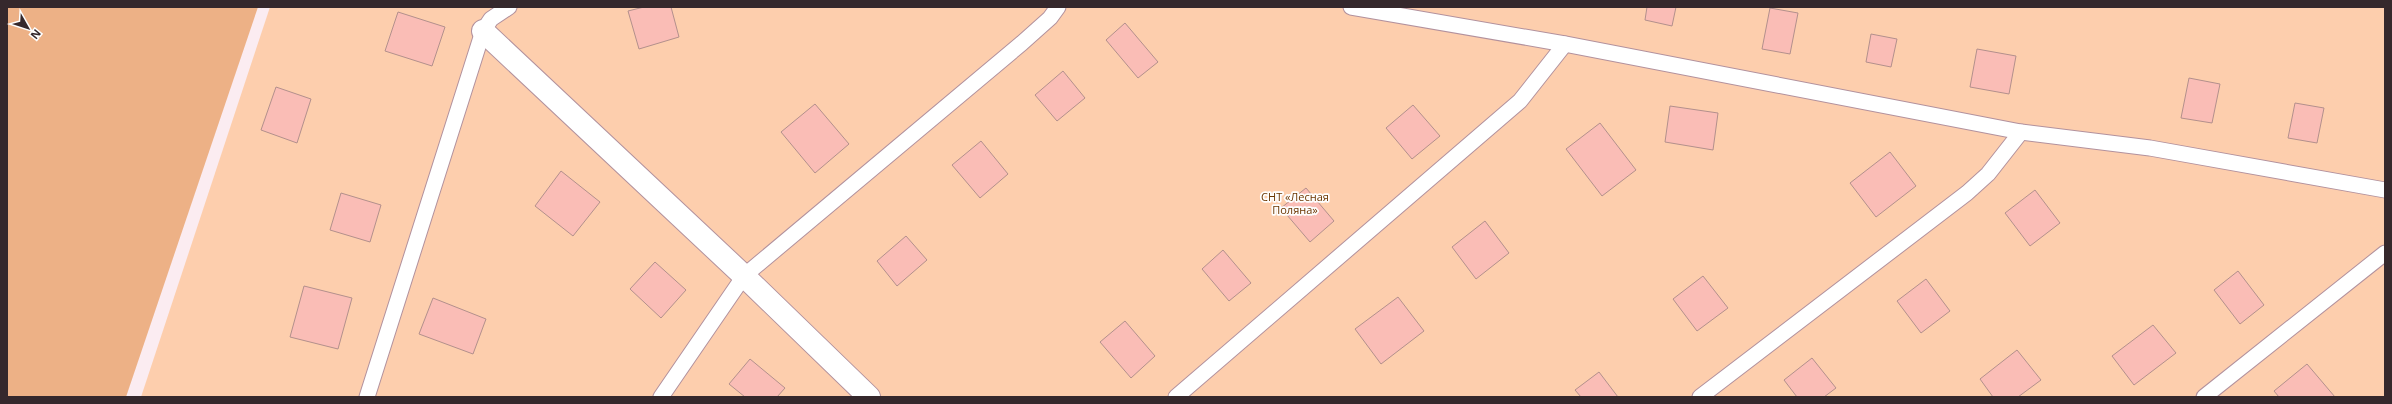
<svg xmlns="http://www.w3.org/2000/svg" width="2392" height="404" font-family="'Open Sans',sans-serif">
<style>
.green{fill:#fdcead}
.forest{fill:#edb186}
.building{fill:#fabdb6;stroke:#b3908c}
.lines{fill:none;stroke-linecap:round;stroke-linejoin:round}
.service-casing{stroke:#b2919d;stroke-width:17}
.minor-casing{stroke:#b2919d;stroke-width:24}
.service{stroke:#fff;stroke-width:15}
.minor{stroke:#fff;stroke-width:22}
.labels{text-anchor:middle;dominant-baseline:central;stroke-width:3.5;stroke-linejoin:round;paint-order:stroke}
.park-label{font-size:11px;fill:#6b3600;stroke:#fefefe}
</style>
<rect width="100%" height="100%" fill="#fbecf1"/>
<polygon class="green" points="270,7 2385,7 2385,397 141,397"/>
<polygon class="forest" points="7,7 258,7 126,397 7,397"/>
<g class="building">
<polygon points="644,7 671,7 679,37 639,49 628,11"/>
<polygon points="1647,7 1676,7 1672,26 1645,20"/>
<polygon points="1770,8 1798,13 1790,54 1762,49"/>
<polygon points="398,12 445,27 432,66 385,51"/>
<polygon points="1125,23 1158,62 1138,78 1106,40"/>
<polygon points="1871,34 1897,39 1891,67 1866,62"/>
<polygon points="1977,49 2016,56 2009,94 1970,87"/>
<polygon points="1063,71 1085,98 1057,121 1035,95"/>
<polygon points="2189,78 2220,84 2212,123 2181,118"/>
<polygon points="276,87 311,99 297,143 261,130"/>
<polygon points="2295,103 2324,108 2317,143 2288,138"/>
<polygon points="815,104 849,144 815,173 781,132"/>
<polygon points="1413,105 1440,136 1412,159 1386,128"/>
<polygon points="1670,106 1718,113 1713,150 1665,142"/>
<polygon points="1600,123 1636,170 1602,196 1566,149"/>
<polygon points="981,141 1008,174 980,198 952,165"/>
<polygon points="1890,152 1916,186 1876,217 1850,183"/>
<polygon points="561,171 600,202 573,236 535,206"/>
<polygon points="1306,188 1334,221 1310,242 1281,208"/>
<polygon points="2035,190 2060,223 2030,246 2005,213"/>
<polygon points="341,193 381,205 370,242 330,230"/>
<polygon points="1485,221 1509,253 1476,279 1452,247"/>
<polygon points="906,236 927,260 897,286 877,261"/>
<polygon points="1223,250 1251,283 1229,301 1202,269"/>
<polygon points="655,262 686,290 661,318 630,289"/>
<polygon points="2238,271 2264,305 2240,324 2214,290"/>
<polygon points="1703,276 1728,308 1697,331 1673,299"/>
<polygon points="1926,279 1950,311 1921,333 1897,301"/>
<polygon points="304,286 352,298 338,349 290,337"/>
<polygon points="1398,297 1424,331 1381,364 1355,329"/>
<polygon points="433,298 486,319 473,354 419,334"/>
<polygon points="1125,321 1155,356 1131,378 1100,342"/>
<polygon points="2153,325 2176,353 2134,385 2112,356"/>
<polygon points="2017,350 2041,380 2018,397 1993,397 1980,379"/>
<polygon points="1812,358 1836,388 1824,397 1797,397 1784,380"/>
<polygon points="750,359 785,388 777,397 745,397 729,384"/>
<polygon points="2307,364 2335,397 2279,397 2274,391"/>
<polygon points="1599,372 1618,397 1581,397 1575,390"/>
</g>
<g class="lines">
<g class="service-casing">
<g id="service">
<polyline points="1351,7 1565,44 2021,132 2150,148 2385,190"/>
<polyline points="367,397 483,31 491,19 509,7"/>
<polyline points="661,397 744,276 1022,43 1050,18 1058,7"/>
<polyline points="1176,397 1520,101 1565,44"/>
<polyline points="1700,397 1967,193 1988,174 2021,132"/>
<polyline points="2204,397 2385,253"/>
</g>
</g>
<g class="minor-casing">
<polyline id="minor" points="483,31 744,276 869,397"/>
</g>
<use href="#service" class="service"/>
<use href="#minor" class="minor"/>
</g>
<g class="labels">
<g class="park-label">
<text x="1295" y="196">СНТ «Лесная<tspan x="1295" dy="13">Поляна»</tspan></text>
</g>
</g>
<rect width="2392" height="404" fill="none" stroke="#35282c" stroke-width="16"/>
<g transform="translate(28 28) rotate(129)" stroke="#fefefe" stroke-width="3" paint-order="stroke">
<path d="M0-3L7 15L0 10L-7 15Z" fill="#35282c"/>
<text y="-6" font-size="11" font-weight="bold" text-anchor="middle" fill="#35282c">N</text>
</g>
</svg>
